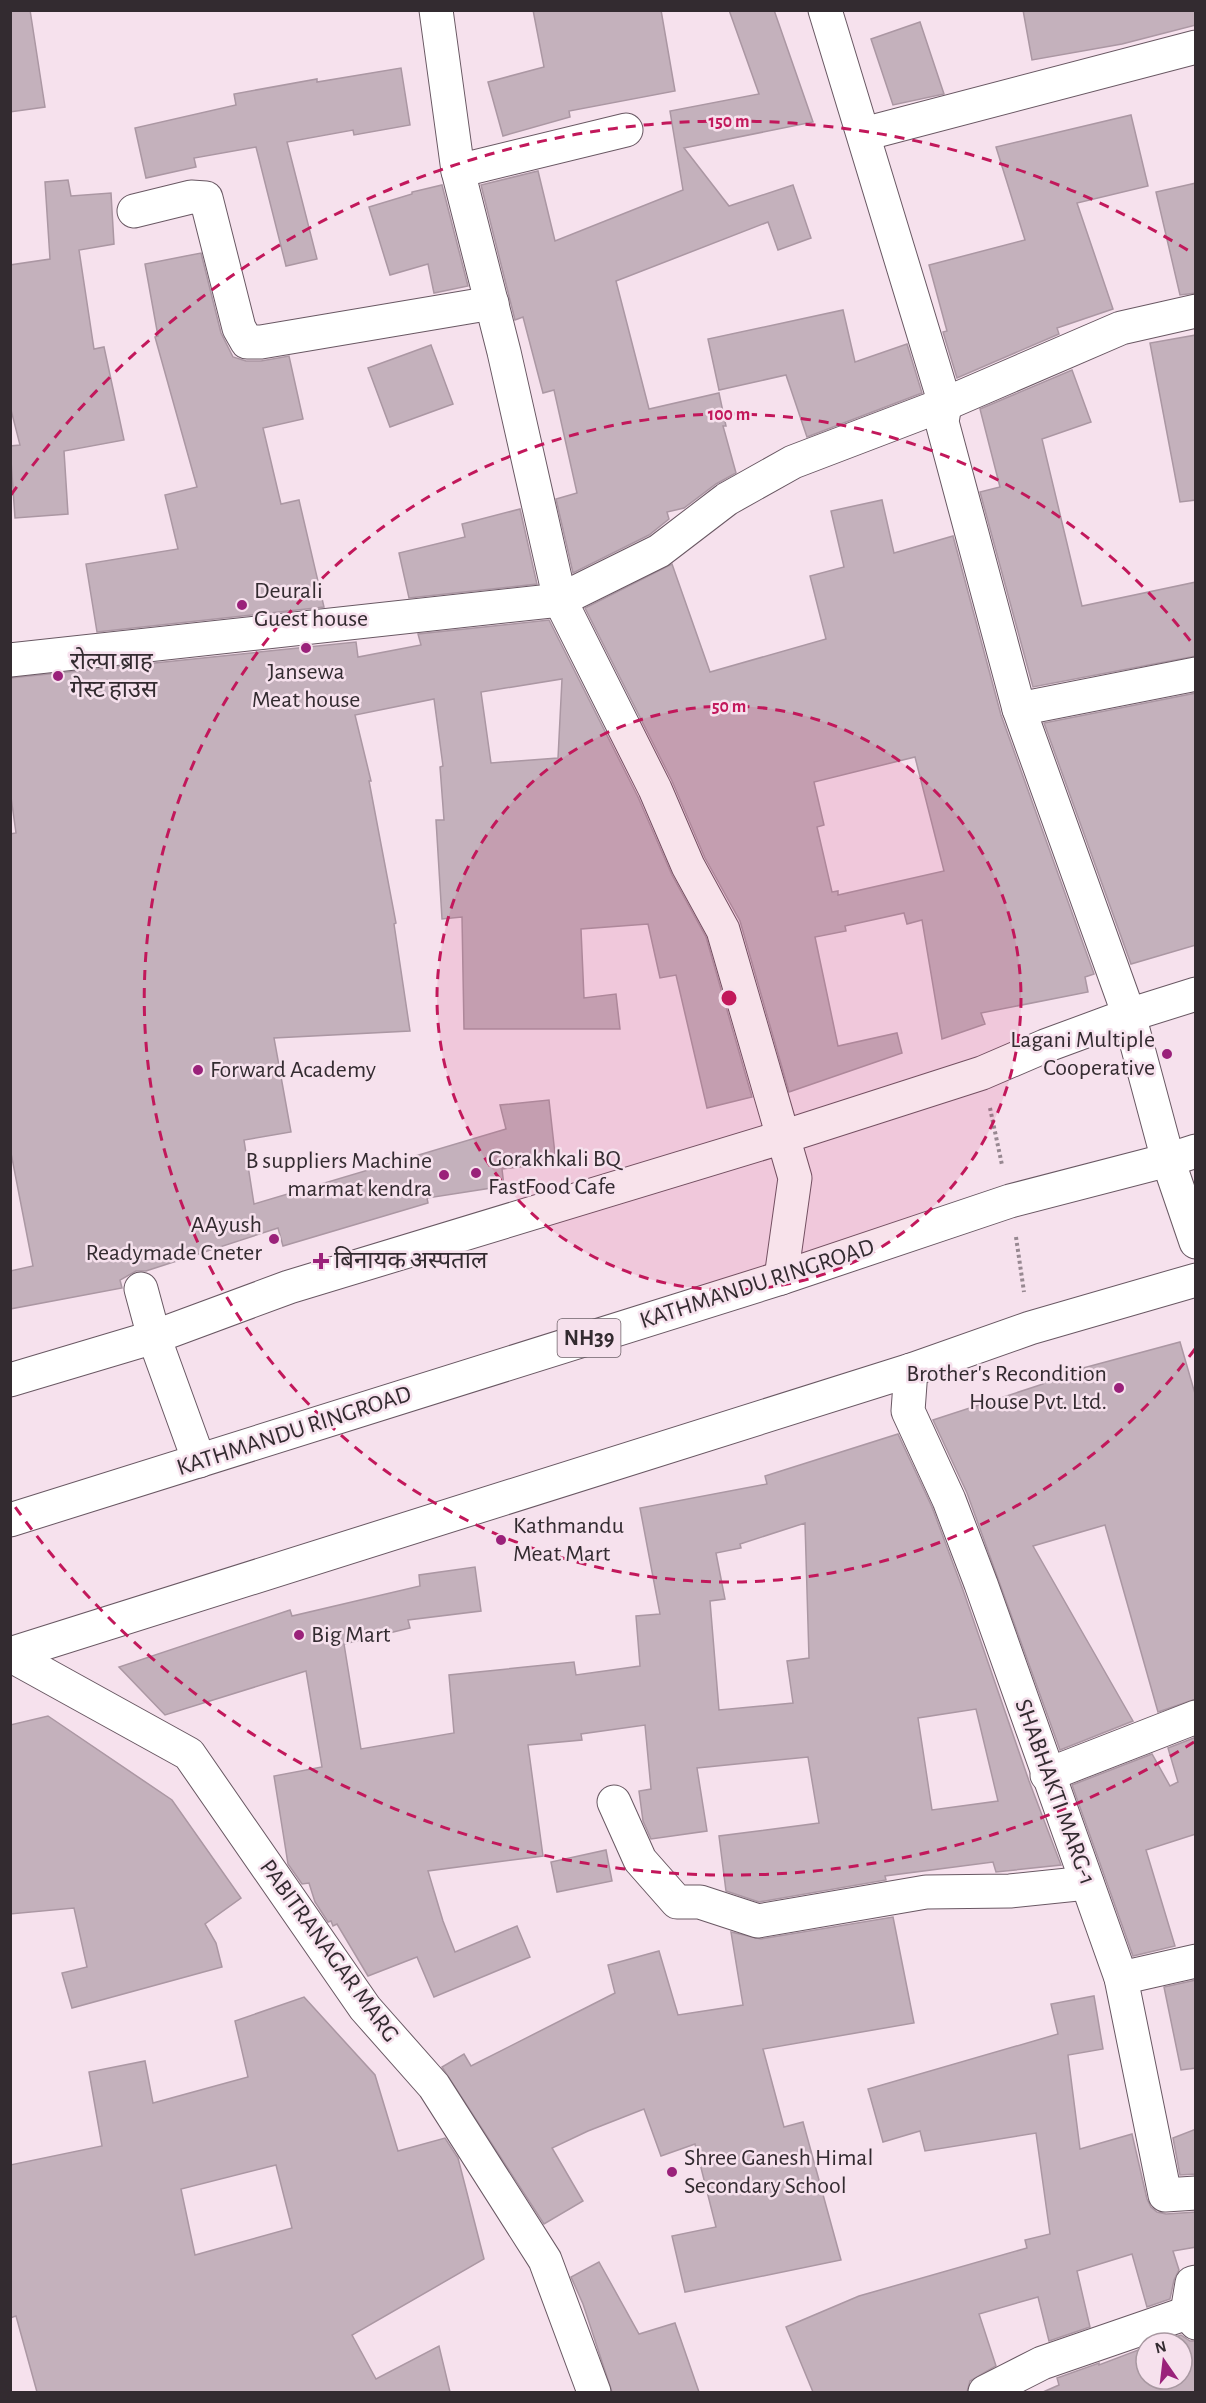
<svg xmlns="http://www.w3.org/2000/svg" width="1206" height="2403" font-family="'Alegreya Sans','Noto Sans Devanagari',sans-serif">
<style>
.building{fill:#c4b1bc;stroke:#ab97a3;stroke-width:1.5;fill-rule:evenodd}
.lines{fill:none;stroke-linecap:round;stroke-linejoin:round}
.minor-casing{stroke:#695863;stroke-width:35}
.major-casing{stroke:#695863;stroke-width:35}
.highway-casing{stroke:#695863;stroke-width:35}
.path{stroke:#978891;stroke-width:4;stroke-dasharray:3 3;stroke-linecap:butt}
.minor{stroke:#fff;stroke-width:33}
.major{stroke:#fff;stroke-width:33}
.highway{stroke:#fff;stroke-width:33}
.ring{fill:none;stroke:#c2185b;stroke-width:3;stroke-dasharray:10 8}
.poi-dot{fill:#9a217a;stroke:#f6e1ed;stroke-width:2}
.labels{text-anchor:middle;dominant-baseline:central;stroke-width:5;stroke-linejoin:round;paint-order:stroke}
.shield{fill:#f6e1ed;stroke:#6e6269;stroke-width:1.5}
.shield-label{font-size:22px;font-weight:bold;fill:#332b30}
.poi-label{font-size:24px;fill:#332b30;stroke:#f6e1ed;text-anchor:start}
.street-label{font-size:24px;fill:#332b30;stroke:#f6e1ed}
.centre{fill:#c2185b;stroke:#f6e1ed;stroke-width:3}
.ring-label{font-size:18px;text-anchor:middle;font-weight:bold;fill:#c2185b;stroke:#f6e1ed;stroke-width:5;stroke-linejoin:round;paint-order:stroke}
</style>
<rect width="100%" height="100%" fill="#f6e1ed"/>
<g class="building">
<polygon points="10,10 30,10 45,107 10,112"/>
<polygon points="533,10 661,10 675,91 569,111 570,117 503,136 488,82 544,67"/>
<polygon points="729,10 774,10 813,122 684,148 729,206 793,185 811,238 778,250 768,222 616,281 649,409 719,393 726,426 723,426 736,473 716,484 684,508 667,512 669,519 649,535 573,573 556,499 577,493 554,390 543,393 523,317 515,320 481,185 538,171 555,241 683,190 670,111 759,94"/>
<polygon points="1023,10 1196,10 1196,25 1122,44 1032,60"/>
<polygon points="920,22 944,94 893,105 871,39"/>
<polygon points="401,68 410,125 354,135 353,130 287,142 317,259 286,266 256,147 194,158 196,167 146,178 135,128 236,105 234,94 317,79 317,82"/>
<polygon points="1131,115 1148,186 1077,203 1113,309 1057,328 1059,334 957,378 943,332 947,331 929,265 1025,240 996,147"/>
<polygon points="68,180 71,196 111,193 114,244 79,250 94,349 104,347 124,440 64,451 68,514 15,518 10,446 20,445 10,406 10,265 50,259 45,182"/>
<polygon points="1196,183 1196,293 1180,295 1156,192"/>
<polygon points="442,185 468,286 434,293 428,264 390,275 369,207 412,194 412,192"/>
<polygon points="201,253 221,333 233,357 246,361 261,361 289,356 303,419 263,428 281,504 299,500 324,607 97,632 86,564 178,549 165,495 197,487 155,337 158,336 145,264"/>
<polygon points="843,310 855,362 907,344 922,393 807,437 786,375 719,390 708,339"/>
<polygon points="1196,335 1196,500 1180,502 1150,343"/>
<polygon points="431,345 453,404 390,427 368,368"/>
<polygon points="1072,370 1091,422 1042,439 1082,606 1196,582 1196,656 1033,687 980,492 1000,487 980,409"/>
<path d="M 882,500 L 894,553 L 953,536 L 1001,715 L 1094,974 L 1085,977 L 1088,992 L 981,1013 L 985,1024 L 942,1039 L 922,920 L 907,924 L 904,913 L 845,926 L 846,931 L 815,937 L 838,1046 L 897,1033 L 902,1053 L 789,1092 L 740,921 L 705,858 L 672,781 L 585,608 L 672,564 L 710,672 L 826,639 L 810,576 L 844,567 L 831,511 ZM 915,757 L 944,871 L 838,895 L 838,891 L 832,892 L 817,827 L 824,825 L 814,782 Z"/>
<polygon points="520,509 537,584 409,598 399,553 465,537 462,524"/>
<path d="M 549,620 L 638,797 L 672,875 L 706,937 L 752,1097 L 707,1108 L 676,975 L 660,978 L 648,924 L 581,929 L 584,998 L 616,994 L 620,1029 L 464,1029 L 462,917 L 442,919 L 436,820 L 444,820 L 440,767 L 443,766 L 434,699 L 355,715 L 371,781 L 369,781 L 396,923 L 394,924 L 410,1031 L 274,1038 L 291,1132 L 244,1140 L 254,1204 L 506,1129 L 500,1105 L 549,1100 L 556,1163 L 502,1169 L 504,1186 L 427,1198 L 428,1203 L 283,1246 L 278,1228 L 146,1271 L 136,1271 L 120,1280 L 122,1288 L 10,1309 L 10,1271 L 33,1266 L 10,1148 L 10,834 L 16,833 L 10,790 L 10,678 L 356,642 L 358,657 L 421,645 L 418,634 ZM 562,679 L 558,758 L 491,763 L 481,692 Z"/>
<polygon points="1196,693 1196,945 1131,964 1044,723"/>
<polygon points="1180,1342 1196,1397 1196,1699 1158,1712 1105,1525 1033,1546 1133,1721 1060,1750 967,1493 933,1420 1043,1384 1042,1379"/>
<path d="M 898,1434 L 932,1507 L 963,1590 L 1029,1781 L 1061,1865 L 996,1872 L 993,1862 L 885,1876 L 886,1880 L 759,1902 L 726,1891 L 719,1836 L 819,1823 L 808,1757 L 697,1768 L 707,1831 L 651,1839 L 643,1821 L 639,1791 L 651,1789 L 645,1725 L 581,1734 L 582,1740 L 528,1745 L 543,1856 L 428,1871 L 443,1921 L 455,1952 L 517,1926 L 530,1957 L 434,1997 L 417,1957 L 368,1976 L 337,1924 L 333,1926 L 331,1921 L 328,1922 L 315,1902 L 309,1883 L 302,1884 L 288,1864 L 274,1776 L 322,1767 L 306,1671 L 165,1715 L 119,1667 L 290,1610 L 292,1616 L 420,1586 L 419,1575 L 475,1567 L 481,1611 L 408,1620 L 410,1628 L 344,1644 L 361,1749 L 454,1733 L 449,1675 L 574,1662 L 576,1675 L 640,1666 L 636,1616 L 660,1614 L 640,1508 L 767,1484 L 765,1476 ZM 805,1523 L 809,1658 L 787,1661 L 793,1703 L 719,1710 L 710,1601 L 725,1599 L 716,1553 L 741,1548 L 740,1544 ZM 976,1709 L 998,1801 L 932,1810 L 918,1718 Z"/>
<polygon points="48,1716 172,1800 241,1898 205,1924 216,1943 222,1967 72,2008 62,1973 87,1967 74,1908 10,1914 10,1725"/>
<polygon points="1196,1737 1196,1834 1146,1850 1175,1946 1133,1956 1072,1785 1152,1754 1170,1786 1178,1782 1168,1748"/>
<polygon points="606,1850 612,1881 557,1892 551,1862"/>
<polygon points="893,1917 914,2023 763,2049 784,2127 803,2122 841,2260 685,2292 672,2236 716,2227 695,2144 661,2156 644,2109 588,2131 552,2148 583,2201 544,2224 442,2067 464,2054 471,2066 615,1993 608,1965 659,1951 678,2015 743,2005 731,1932 761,1939"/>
<polygon points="1196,1980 1196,2068 1181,2070 1164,1987"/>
<polygon points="1094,1996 1103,2049 1068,2055 1080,2149 1132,2134 1147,2199 1151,2207 1157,2212 1166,2214 1196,2212 1196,2247 1173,2251 1179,2270 1174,2280 1170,2299 1147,2307 1132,2254 1077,2271 1090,2327 1049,2341 1038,2297 979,2314 996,2366 970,2381 967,2392 813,2392 786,2327 859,2296 1027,2248 1025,2240 1050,2234 1036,2133 925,2151 920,2131 883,2142 868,2089 1058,2034 1051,2004"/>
<path d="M 304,1997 L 375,2075 L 398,2151 L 445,2138 L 458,2158 L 484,2259 L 352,2335 L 376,2379 L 439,2346 L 450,2392 L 37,2392 L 16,2316 L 10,2318 L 10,2165 L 102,2146 L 89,2072 L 145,2061 L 153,2103 L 248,2077 L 235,2021 ZM 276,2165 L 292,2228 L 195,2255 L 181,2189 Z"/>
<polygon points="1196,2129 1196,2174 1180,2175 1173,2138"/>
<polygon points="599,2262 639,2334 675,2323 699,2392 612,2392 583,2304 571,2277"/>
<polygon points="1181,2335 1190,2341 1196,2341 1196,2392 1043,2392 1059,2385 1057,2378 1099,2363 1099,2365 1146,2347 1146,2379 1182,2379 1182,2343 1158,2343"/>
</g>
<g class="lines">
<g class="minor-casing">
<g id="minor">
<polyline points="436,10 458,171 504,352 560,600 655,789 688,866 723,930 795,1178 781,1278"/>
<polyline points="825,10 945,404 942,422 1019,709 1129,1015 1168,1160"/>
<polyline points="864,134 1196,47"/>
<polyline points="458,171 626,130"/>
<polyline points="134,211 191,197 206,198 239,328 247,342 261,342 492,303"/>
<polyline points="10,660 560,600 659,551 727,499 793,462 945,404 1121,328 1196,311"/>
<polyline points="1019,709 1196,674"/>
<polyline points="141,1289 154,1337 199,1461"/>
<polyline points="911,1370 908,1411 949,1500 981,1584 1121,1978 1165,2195 1196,2193"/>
<polyline points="10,1380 154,1337 289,1287 783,1137 982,1073 1045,1046 1129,1015 1196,994"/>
<polyline points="10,1654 911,1370 1030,1328 1196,1280"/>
<polyline points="10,1655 189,1754 365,2008 434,2086 545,2260 594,2392"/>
<polyline points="1047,1775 1196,1717"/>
<polyline points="614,1802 640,1860 677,1902 700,1902 758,1921 926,1892 1010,1891 1087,1883"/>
<polyline points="1121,1978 1196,1961"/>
<polyline points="1196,2282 1192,2283 1187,2313 1196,2323"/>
<polyline points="985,2392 1042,2363 1187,2313"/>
</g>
</g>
<g class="major-casing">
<polyline id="major" points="1168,1160 1196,1242"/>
</g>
<g class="highway-casing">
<polyline id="highway" points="10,1520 781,1278 1010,1201 1168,1160 1196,1151"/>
</g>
<g class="path">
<polyline points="990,1108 1002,1165"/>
<polyline points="1016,1237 1024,1292"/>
</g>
<use href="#minor" class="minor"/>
<use href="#major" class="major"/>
<use href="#highway" class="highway"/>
</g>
<circle cx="729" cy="998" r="292" fill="#c2185b" fill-opacity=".12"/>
<g class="ring">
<circle cx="729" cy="998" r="292"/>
<path d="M1195 1349A584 584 0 1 1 1195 647"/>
<path d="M1194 1742A877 877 0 0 1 11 1501M11 495A877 877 0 0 1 1194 254"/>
</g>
<g class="poi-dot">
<circle cx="242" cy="605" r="6"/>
<circle cx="306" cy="648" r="6"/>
<circle cx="58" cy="676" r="6"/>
<circle cx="1167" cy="1054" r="6"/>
<circle cx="198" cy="1070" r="6"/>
<circle cx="476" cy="1173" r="6"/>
<circle cx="444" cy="1175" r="6"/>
<circle cx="274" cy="1239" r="6"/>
<path d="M318 1252h6v6h6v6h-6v6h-6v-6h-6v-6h6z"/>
<circle cx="1119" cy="1388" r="6"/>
<circle cx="501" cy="1540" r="6"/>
<circle cx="299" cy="1635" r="6"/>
<circle cx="672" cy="2172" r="6"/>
</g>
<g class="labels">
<rect class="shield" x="557.5" y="1319" width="63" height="38" rx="4.5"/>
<g class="shield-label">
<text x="589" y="1338">NH39</text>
</g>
<g class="poi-label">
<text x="254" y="591">Deurali<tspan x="254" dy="28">Guest house</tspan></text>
<text x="70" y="662">रोल्पा ब्राह<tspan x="70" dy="28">गेस्ट हाउस</tspan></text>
<text x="306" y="672" text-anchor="middle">Jansewa<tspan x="306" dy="28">Meat house</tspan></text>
<text x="1155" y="1040" text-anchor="end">Lagani Multiple<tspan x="1155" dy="28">Cooperative</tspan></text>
<text x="210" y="1070">Forward Academy</text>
<text x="488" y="1159">Gorakhkali BQ<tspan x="488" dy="28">FastFood Cafe</tspan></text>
<text x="432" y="1161" text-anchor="end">B suppliers Machine<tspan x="432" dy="28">marmat kendra</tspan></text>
<text x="262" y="1225" text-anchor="end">AAyush<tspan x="262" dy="28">Readymade Cneter</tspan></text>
<text x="334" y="1261">बिनायक अस्पताल</text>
<text x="1107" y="1374" text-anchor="end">Brother's Recondition<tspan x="1107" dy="28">House Pvt. Ltd.</tspan></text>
<text x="513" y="1526">Kathmandu<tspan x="513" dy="28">Meat Mart</tspan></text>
<text x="311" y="1635">Big Mart</text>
<text x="684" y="2158">Shree Ganesh Himal<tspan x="684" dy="28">Secondary School</tspan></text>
</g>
<g class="street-label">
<text transform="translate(757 1284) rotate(-18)">KATHMANDU RINGROAD</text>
<text transform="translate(294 1431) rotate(-18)">KATHMANDU RINGROAD</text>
<text transform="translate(1055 1792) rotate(70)">SHABHAKTI MARG-1</text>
<text transform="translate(329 1951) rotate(54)">PABITRANAGAR MARG</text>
</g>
</g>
<circle cx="729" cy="998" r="9" class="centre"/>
<g class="ring-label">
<text x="729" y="127">150 m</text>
<text x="729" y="420">100 m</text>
<text x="729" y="712">50 m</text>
</g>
<rect width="1206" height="2403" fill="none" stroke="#332b30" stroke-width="24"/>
<g transform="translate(1164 2361) rotate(346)"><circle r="28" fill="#f6e1ed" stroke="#a898a1" stroke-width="1.5"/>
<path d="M0-4.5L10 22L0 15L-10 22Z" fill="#9a217a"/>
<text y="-9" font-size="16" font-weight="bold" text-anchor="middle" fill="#332b30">N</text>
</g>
</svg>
